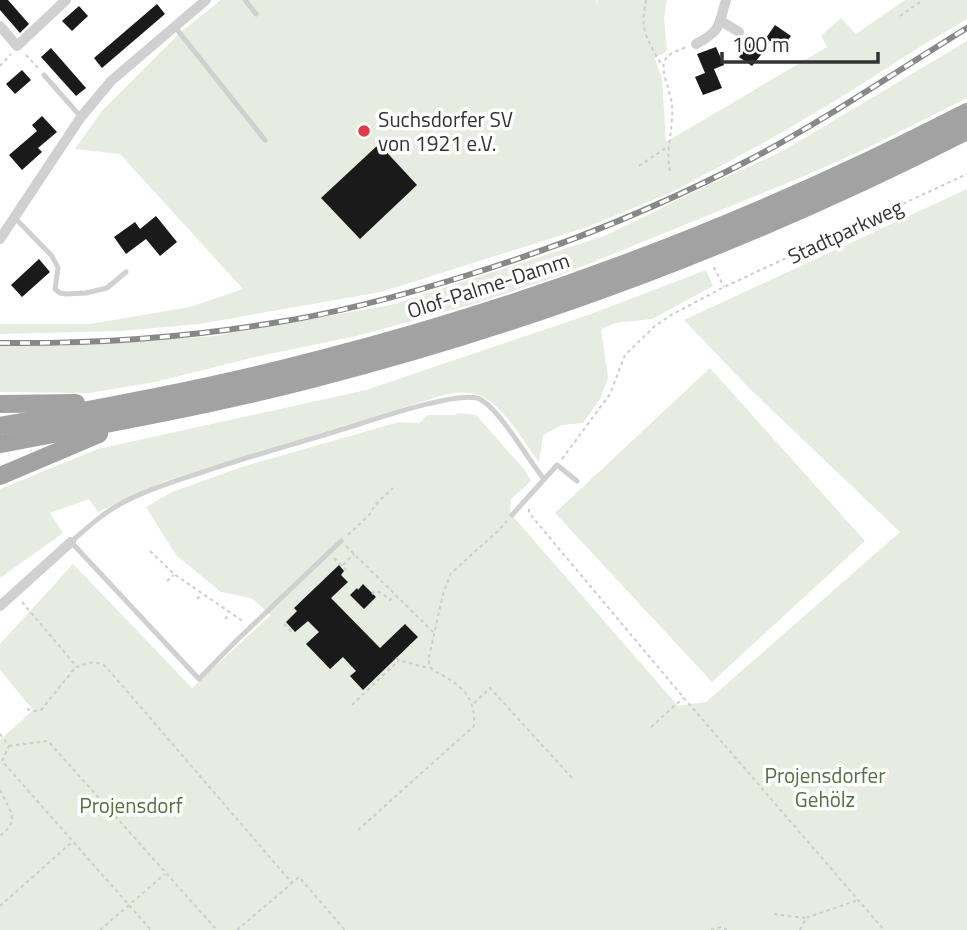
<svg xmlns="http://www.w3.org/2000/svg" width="967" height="930" font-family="'Titillium Web',sans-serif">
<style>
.green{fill:#e6ecdf}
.building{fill:#1a1a1a}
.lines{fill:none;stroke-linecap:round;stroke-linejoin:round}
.path{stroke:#cdcdcd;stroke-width:2;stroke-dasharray:3.5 3.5;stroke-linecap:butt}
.service{stroke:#d0d0d0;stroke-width:5}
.minor{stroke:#d0d0d0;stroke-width:10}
.trunk{stroke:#a2a2a2;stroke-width:18}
.rail-casing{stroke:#888;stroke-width:6}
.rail{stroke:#fff;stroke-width:3.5;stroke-dasharray:10;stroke-linecap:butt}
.poi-dot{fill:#e63946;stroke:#fff;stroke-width:2.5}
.labels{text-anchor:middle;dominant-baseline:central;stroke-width:7;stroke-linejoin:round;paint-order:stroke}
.poi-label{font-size:21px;fill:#333;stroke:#fff;text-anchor:start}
.street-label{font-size:21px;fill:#333;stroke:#fff}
.park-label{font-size:21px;fill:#56703f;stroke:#fff}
</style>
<rect width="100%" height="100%" fill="#fff"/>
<g class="green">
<polygon points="221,0 596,0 599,8 597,0 667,0 664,18 667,51 655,58 662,79 666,142 827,47 821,36 841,18 856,34 905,0 967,0 967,19 923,45 835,101 767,141 670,193 587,227 381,292 199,324 121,331 0,334 0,324 90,324 190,307 243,289 120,154 75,149 101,112 182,31"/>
<polygon points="967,41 967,98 863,150 802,177 556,277 473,304 357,336 259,356 155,382 89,393 0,392 0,346 63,346 215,336 391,305 607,235 700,189 781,152"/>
<polygon points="967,189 967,930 0,930 0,740 33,710 0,670 0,644 73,564 192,688 271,615 251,598 221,592 176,555 146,507 172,492 242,467 399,422 419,423 428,415 456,415 458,413 476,415 524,469 531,481 511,499 510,513 678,706 706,702 900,532 750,389 684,320"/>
<path d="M 706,270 L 713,286 L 652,319 L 615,323 L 601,329 L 608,378 L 600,399 L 583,423 L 562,425 L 543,435 L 539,462 C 523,441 498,395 470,393 C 463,392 455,393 447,394 L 165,481 L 98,512 L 89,499 L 50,513 L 63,533 L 0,578 L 0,489 L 98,449 L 366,390 L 591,314 Z"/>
<polygon points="710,368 865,541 712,682 555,513"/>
</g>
<g class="building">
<polygon points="0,0 8,0 29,24 20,33 0,10"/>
<polygon points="157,4 165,14 102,68 94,58"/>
<polygon points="79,6 88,16 72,31 62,21"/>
<polygon points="775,25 791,36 781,49 766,38"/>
<polygon points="751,42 764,51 752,66 739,57"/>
<polygon points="716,47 724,65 714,69 722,88 703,95 695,77 705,73 697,54"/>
<polygon points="51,48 86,88 76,96 41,57"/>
<polygon points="22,70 31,80 15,94 6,84"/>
<polygon points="42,116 57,132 38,148 42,152 22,170 9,155 37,131 32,125"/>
<polygon points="379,144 417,185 360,239 321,198"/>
<polygon points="156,216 177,242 160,256 146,239 126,254 114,237 135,222 140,229"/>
<polygon points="39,259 50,272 22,297 11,285"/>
<polygon points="339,565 344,571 341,575 348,582 331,598 380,648 405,624 418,637 363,690 350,676 356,671 343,657 330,669 306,644 319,632 308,621 295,632 286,622 297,611 294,608"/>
<polygon points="363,584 376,597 364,609 350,595 357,588 358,590"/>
</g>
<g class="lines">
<g class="path">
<path d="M 646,0 C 642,23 642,29 653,50 C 656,55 658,60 662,64"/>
<polyline points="900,16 923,0"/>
<polyline points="26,55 39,69"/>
<polyline points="0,66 11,54"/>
<polyline points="639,166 667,147"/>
<path d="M 670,171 C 665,149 674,128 672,105 C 671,93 661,72 664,62 C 667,53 678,51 686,47"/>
<polyline points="714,267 724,287"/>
<polyline points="562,459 610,394 625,355 655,326 671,315 724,287 967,174"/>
<polyline points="529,509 529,513 684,698 884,930"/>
<polyline points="348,535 371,513 374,506 393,488"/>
<polyline points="346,546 434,633"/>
<polyline points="150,551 174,574 244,622"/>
<polyline points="334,558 346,570"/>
<polyline points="343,565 354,554"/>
<polyline points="167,581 174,575"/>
<polyline points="372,594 375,591 382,593 390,600 395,596"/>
<polyline points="197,599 201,595"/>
<path d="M 22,602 L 77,667 C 88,663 97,659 107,668 L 292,883 L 299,877 L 345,930"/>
<polyline points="225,619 230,614"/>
<polyline points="284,624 292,632"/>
<polyline points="396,658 399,660 424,667 428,666"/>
<polyline points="474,703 490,688 574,780"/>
<polyline points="352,705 399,660"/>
<polyline points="27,709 35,711 41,710 75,668"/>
<polyline points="651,727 683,698"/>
<polyline points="0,734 9,746 2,761 151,930"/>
<polyline points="9,746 48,741 217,930"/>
<path d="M 0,790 L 12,814 C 13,825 8,829 0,836"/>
<path d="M 358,830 L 474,726 C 476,694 459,684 433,670 L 429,666 L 429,657 L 443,594 L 451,573 L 498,531 L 507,521"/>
<polyline points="0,906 72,842"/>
<polyline points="774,914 805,918"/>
<polyline points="100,930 165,874"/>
<polyline points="237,930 291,884"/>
<polyline points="711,930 721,927 727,930"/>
<polyline points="800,930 806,918 858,900"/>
</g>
<g class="service">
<polyline points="245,0 256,14"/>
<polyline points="175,27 265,140"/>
<polyline points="44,75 81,117"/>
<polyline points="14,217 52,256 58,268 55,289 60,293 66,294 86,293 107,288 126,272"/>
<polyline points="512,515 557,465 577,481"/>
<path d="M 341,541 L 236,641 L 199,679 L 71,542 C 88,527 105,511 126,501 C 149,489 175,481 200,473 C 247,457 295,444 343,429 C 370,421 453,392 477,398 C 497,404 528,460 544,479"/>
</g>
<g class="minor">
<polyline points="721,21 739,32"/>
<polyline points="0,26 17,46 66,0"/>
<path d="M 696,44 C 722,30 718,26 726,0"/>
<polyline points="0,239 81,117 111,81 206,0"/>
<polyline points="0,606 71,542"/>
</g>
<g class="trunk">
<polyline points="0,404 76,403"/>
<path d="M 0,426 C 108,407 215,387 321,359 C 543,302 763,217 967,112"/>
<path d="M 0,444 C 106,424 212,405 316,378 C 538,321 763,236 967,131"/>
<polyline points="0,476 99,434"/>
</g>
<g class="rail-casing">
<path id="rail" d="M 0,343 C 91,344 183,338 273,323 C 339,313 404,295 468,275 C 568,244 662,206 755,157 C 828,118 897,71 967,28"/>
</g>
<use href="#rail" class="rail"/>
</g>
<circle class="poi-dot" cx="364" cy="131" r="7"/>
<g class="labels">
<g class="poi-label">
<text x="378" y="119">Suchsdorfer SV<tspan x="378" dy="24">von 1921 e.V.</tspan></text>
</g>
<g class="street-label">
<text transform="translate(845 231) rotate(-25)">Stadtparkweg</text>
<text transform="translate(488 285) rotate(-18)">Olof-Palme-Damm</text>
</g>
<g class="park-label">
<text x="825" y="775">Projensdorfer<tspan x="825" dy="24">Gehölz</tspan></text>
<text x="131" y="805">Projensdorf</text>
</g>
</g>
<path d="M722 52v10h156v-10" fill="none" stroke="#333333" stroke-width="3.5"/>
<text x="732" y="52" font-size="21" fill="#333333" stroke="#ffffff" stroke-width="5" paint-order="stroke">100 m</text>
</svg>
